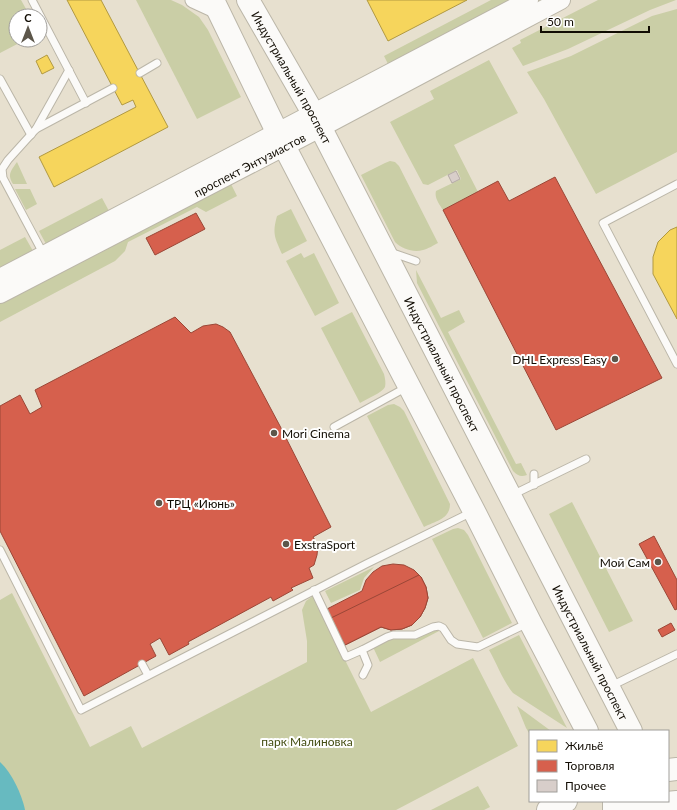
<svg xmlns="http://www.w3.org/2000/svg" width="677" height="810" font-family="Lato,sans-serif">
<style>
.green{fill:#cacea6}
.water{fill:#67bac0}
.homes{fill:#f6d55c;stroke:#b19941}
.shops{fill:#d6604d;stroke:#9b4737}
.building{fill:#d8ceca;stroke:#b3aaa5}
.lines{fill:none;stroke-linecap:round;stroke-linejoin:round}
.service-casing{stroke:#bbb6a8;stroke-width:9}
.minor-casing{stroke:#bbb6a8;stroke-width:17}
.tertiary-casing{stroke:#bbb6a8;stroke-width:20}
.primary-casing{stroke:#bbb6a8;stroke-width:24}
.service{stroke:#fbfaf8;stroke-width:7}
.minor{stroke:#fbfaf8;stroke-width:15}
.tertiary{stroke:#fbfaf8;stroke-width:18}
.primary{stroke:#fbfaf8;stroke-width:22}
.poi-dot{fill:#5c564a;stroke:#fff;stroke-width:1.5}
.labels{text-anchor:middle;dominant-baseline:central;stroke-width:4;stroke-linejoin:round;paint-order:stroke}
.street-label{font-size:12px;fill:#110c03;stroke:#fff}
.poi-label{font-size:12px;fill:#110c03;stroke:#fff;text-anchor:start}
.park-label{font-size:12px;fill:#444d12;stroke:#fff}
</style>
<rect width="100%" height="100%" fill="#e7e0cf"/>
<g class="green">
<polygon points="0,0 21,0 30,16 16,16 16,40 25,40 0,53"/>
<polygon points="136,0 171,0 182,5 199,17 208,30 241,97 197,119"/>
<polygon points="491,0 512,0 388,64 384,56"/>
<polygon points="598,0 676,0 650,10 568,49 523,66 512,48 521,43 520,40"/>
<polygon points="677,9 677,152 596,194 544,99 527,72 571,56 652,16"/>
<path d="M 489,60 L 518,113 L 454,145 L 478,192 L 443,210 C 440,205 434,198 436,191 L 461,179 L 457,170 L 428,185 L 423,184 L 390,122 L 434,99 L 430,91 Z"/>
<path d="M 390,161 L 395,162 L 399,166 L 438,243 C 434,245 428,249 423,250 C 414,253 402,249 395,242 L 361,175 L 385,163 Z"/>
<path d="M 17,162 L 27,184 L 13,184 C 7,174 11,171 17,162 Z"/>
<polygon points="231,184 237,196 206,212 197,207 128,242 125,251 115,261 0,322 0,303"/>
<polygon points="15,189 30,189 37,204 26,210"/>
<polygon points="102,198 109,211 46,244 39,231"/>
<path d="M 291,209 L 307,241 L 282,254 C 275,238 272,234 277,216 Z"/>
<polygon points="25,237 33,251 0,268 0,250"/>
<polygon points="301,253 304,258 314,253 339,303 315,316 286,261"/>
<path d="M 416,270 L 441,318 L 459,310 L 465,322 L 448,332 L 516,464 L 521,463 L 527,475 C 521,477 518,476 513,471 L 417,283 Z"/>
<path d="M 352,312 L 384,374 C 385,378 386,383 385,387 C 382,393 366,399 360,403 L 321,328 Z"/>
<path d="M 394,404 L 400,407 L 404,411 L 450,504 C 450,519 436,521 424,527 L 367,416 L 388,405 Z"/>
<polygon points="572,502 633,621 609,632 549,514"/>
<polygon points="458,528 464,530 468,535 512,623 483,638 432,539 453,529"/>
<polygon points="374,567 364,578 360,590 331,603 325,591"/>
<polygon points="12,593 90,747 131,726 142,748 307,662 307,641 302,610 306,601 313,596 371,712 473,658 518,746 396,810 0,810 0,600"/>
<polygon points="437,630 439,631 380,662 373,647 386,640 416,637"/>
<path d="M 519,635 L 567,728 L 513,693 C 503,681 497,664 489,650 Z"/>
<polygon points="517,706 551,731 530,731 530,733 529,733 526,728"/>
<polygon points="478,786 490,807 484,810 431,810"/>
</g>
<path class="water" d="M 0,762 C 12,773 22,795 25,810 L 0,810 Z"/>
<g class="homes">
<polygon points="67,0 101,0 168,127 54,187 39,157 136,107 133,100 122,105"/>
<polygon points="367,0 467,0 388,41"/>
<polygon points="47,55 54,68 42,74 36,61"/>
<polygon points="677,227 677,319 653,274 653,257 658,242 670,230"/>
</g>
<g class="shops">
<polygon points="555,177 662,378 556,430 443,210 498,181 509,201"/>
<polygon points="196,213 205,229 155,255 146,238"/>
<polygon points="175,317 191,333 203,326 216,324 223,327 230,332 280,426 331,527 313,537 318,545 317,555 314,565 309,568 313,578 291,588 293,590 273,601 271,597 188,642 189,644 169,655 160,638 150,644 156,656 84,696 0,531 0,406 20,395 30,414 42,407 35,390"/>
<polygon points="654,536 677,580 677,609 675,610 639,544"/>
<polygon points="393,564 404,565 414,570 421,577 426,587 428,598 425,608 420,617 412,625 402,629 391,630 381,627 345,645 327,609 362,591 366,580 373,572 382,566"/>
<polygon points="419,575 421,577 426,587 428,598 425,608 420,617 412,625 402,629 391,630 381,627 345,645 331,618"/>
<polygon points="671,623 675,630 662,637 658,630"/>
</g>
<polygon class="building" points="456,171 460,179 452,183 448,175"/>
<g class="lines">
<g class="service-casing">
<g id="service">
<polyline points="32,0 86,103"/>
<polyline points="140,73 157,63"/>
<polyline points="0,79 31,135"/>
<polyline points="36,129 69,70"/>
<polyline points="677,184 603,223 677,364"/>
<polyline points="390,252 416,261"/>
<polyline points="44,255 3,178 2,169 8,160 36,129 113,88"/>
<polyline points="334,427 407,387"/>
<polyline points="534,485 534,474"/>
<polyline points="512,495 586,459"/>
<polyline points="0,550 81,710 366,564 472,512"/>
<polyline points="314,590 346,657 362,650"/>
<polyline points="142,664 148,675"/>
<polyline points="363,675 368,665 362,650 387,637 393,635 415,635 433,627 439,626 443,628 451,640 457,644 478,647 528,623"/>
<polyline points="611,686 677,654"/>
</g>
</g>
<g class="minor-casing">
<polyline id="minor" points="193,0 219,12"/>
</g>
<g class="tertiary-casing">
<g id="tertiary">
<polyline points="0,278 529,0"/>
<path id="s1" d="M 0,294 L 320,128 L 561,0"/>
</g>
</g>
<g class="primary-casing">
<g id="primary">
<polyline points="213,0 281,140 474,511 530,622 587,731"/>
<path id="s2" d="M 248,0 L 313,113 L 631,731"/>
<polyline points="668,770 677,769"/>
<polyline points="614,801 614,810"/>
<polyline points="548,810 566,801"/>
<polyline points="630,810 645,805 677,802"/>
</g>
</g>
<use href="#service" class="service"/>
<use href="#minor" class="minor"/>
<use href="#tertiary" class="tertiary"/>
<use href="#primary" class="primary"/>
</g>
<g class="poi-dot">
<circle cx="615" cy="359" r="4"/>
<circle cx="274" cy="433" r="4"/>
<circle cx="159" cy="503" r="4"/>
<circle cx="286" cy="544" r="4"/>
<circle cx="658" cy="562" r="4"/>
</g>
<g class="labels">
<g class="street-label">
<text stroke="none"><textPath href="#s2" startOffset="89">Индустриальный проспект</textPath></text>
<text stroke="none"><textPath href="#s1" startOffset="281">проспект Энтузиастов</textPath></text>
<text stroke="none"><textPath href="#s2" startOffset="413">Индустриальный проспект</textPath></text>
<text stroke="none"><textPath href="#s2" startOffset="737">Индустриальный проспект</textPath></text>
</g>
<g class="poi-label">
<text x="607" y="359" text-anchor="end">DHL Express Easy</text>
<text x="282" y="433">Mori Cinema</text>
<text x="167" y="503">ТРЦ «Июнь»</text>
<text x="294" y="544">ExstraSport</text>
<text x="650" y="562" text-anchor="end">Мой Сам</text>
</g>
<g class="park-label">
<text x="307" y="741">парк Малиновка</text>
</g>
</g>
<rect x="529" y="730" width="140" height="72" fill="#ffffff" stroke="#a09e9a"/>
<rect x="537" y="740" width="20" height="12" fill="#f6d55c" stroke="#a09e9a"/>
<text x="565" y="750" font-size="12" fill="#110c03">Жильё</text>
<rect x="537" y="760" width="20" height="12" fill="#d6604d" stroke="#a09e9a"/>
<text x="565" y="770" font-size="12" fill="#110c03">Торговля</text>
<rect x="537" y="780" width="20" height="12" fill="#d8ceca" stroke="#a09e9a"/>
<text x="565" y="790" font-size="12" fill="#110c03">Прочее</text>
<g transform="translate(28 28)"><circle r="19" fill="#ffffff" stroke="#a09e9a"/>
<path d="M0-3L7 15L0 10L-7 15Z" fill="#5c564a"/>
<text y="-6" font-size="11" font-weight="bold" text-anchor="middle" fill="#110c03">С</text>
</g>
<path d="M541 26v6h108v-6" fill="none" stroke="#110c03" stroke-width="2"/>
<text x="547" y="26" font-size="12" fill="#110c03" stroke="#ffffff" stroke-width="3" paint-order="stroke">50 m</text>
</svg>
